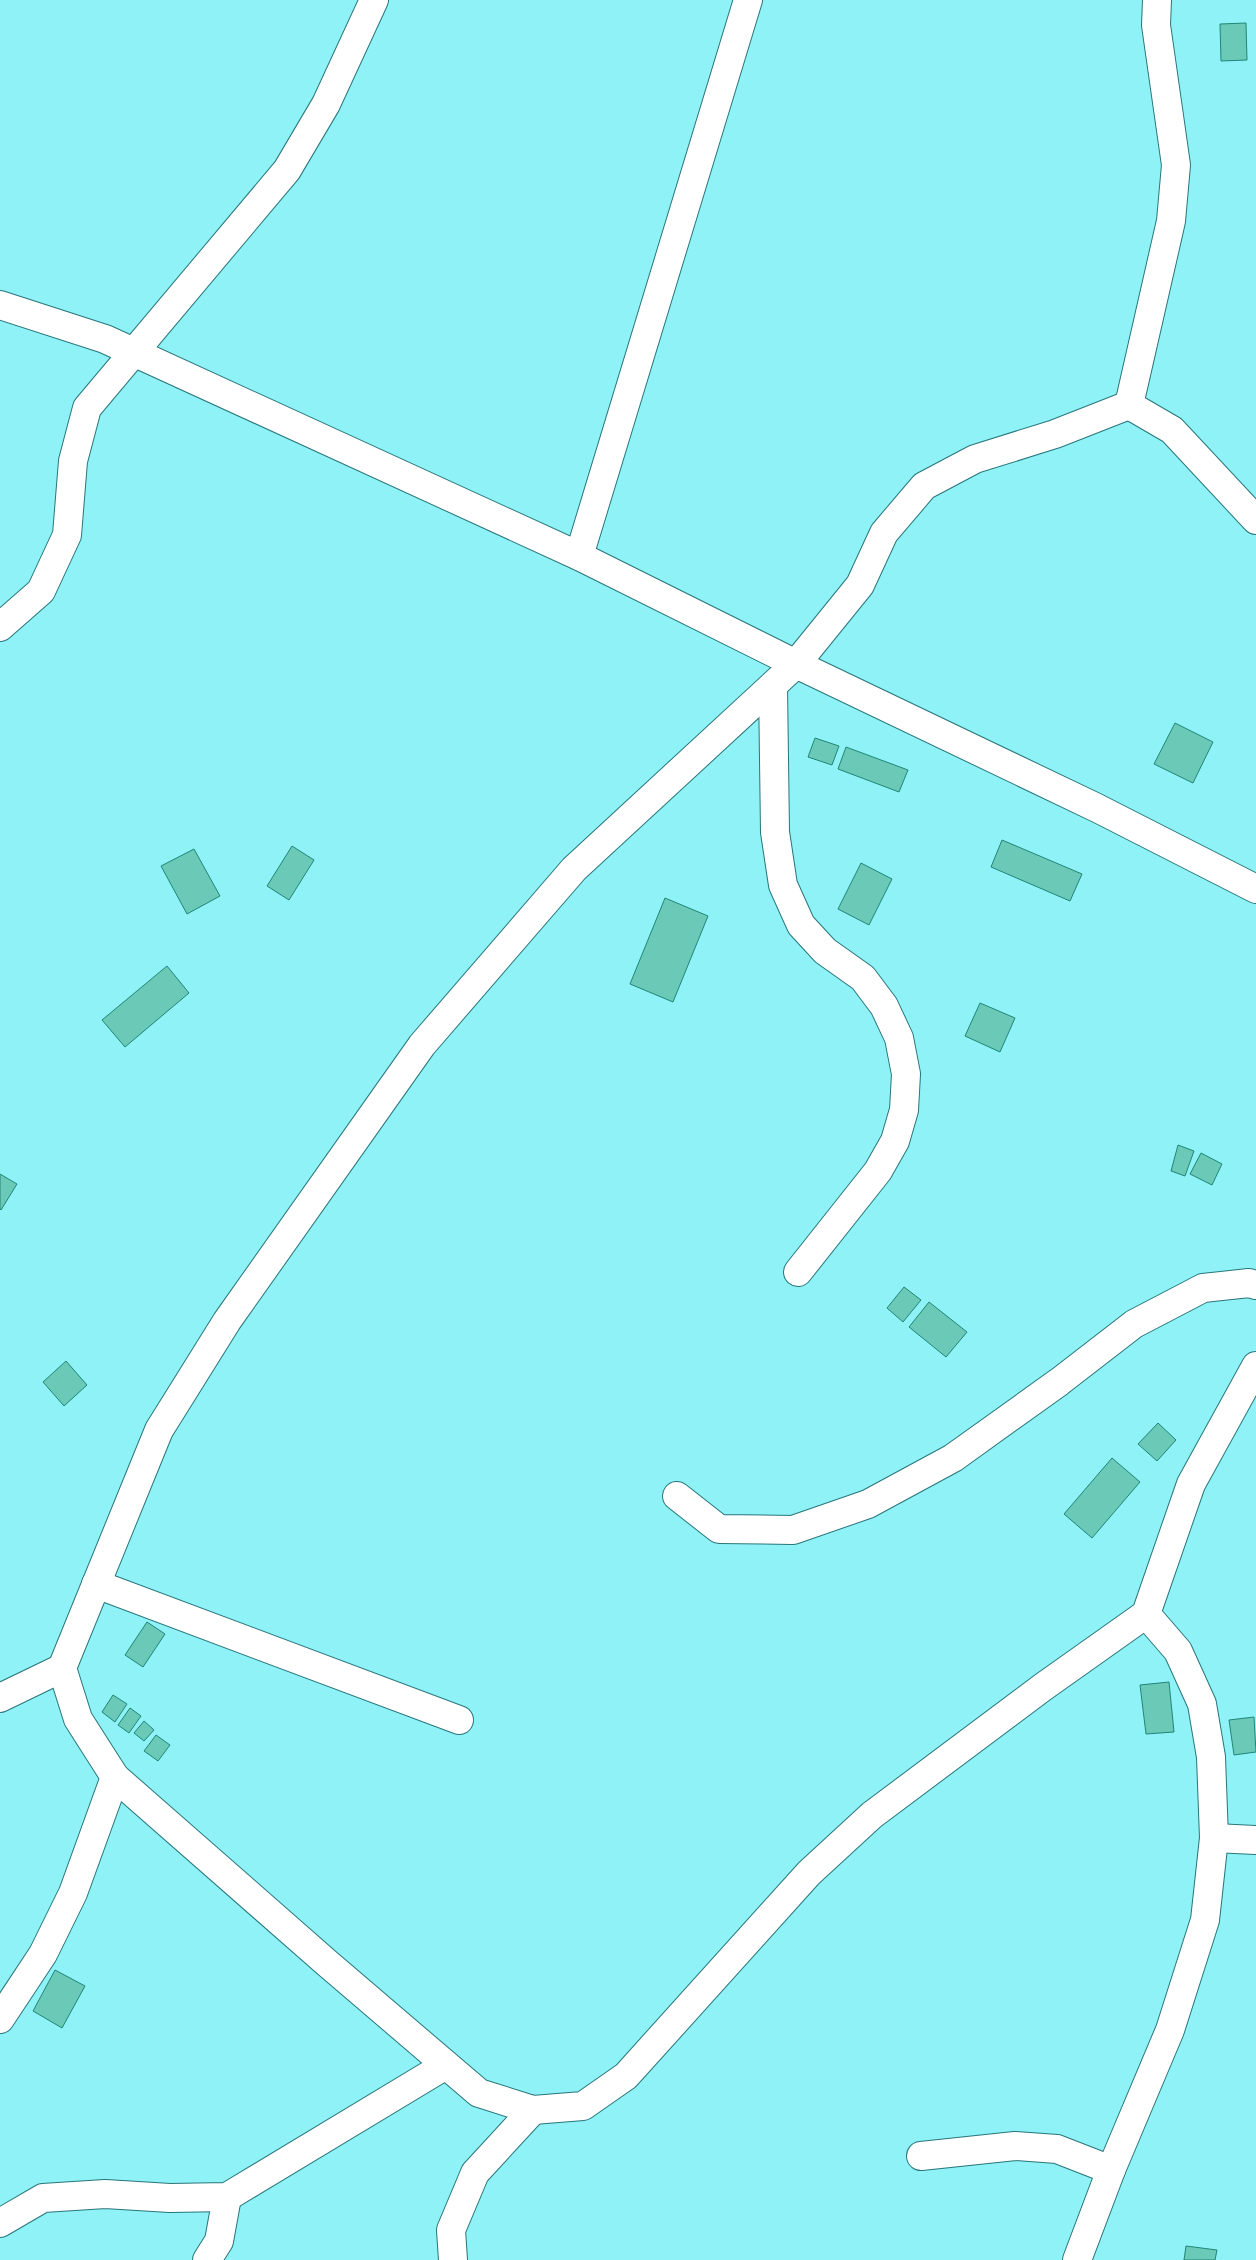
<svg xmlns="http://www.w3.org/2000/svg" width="1256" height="2260" font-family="'Crimson Pro',serif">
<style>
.building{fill:#6ac9b7;stroke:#208677}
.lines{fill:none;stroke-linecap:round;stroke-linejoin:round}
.minor-casing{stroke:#28767a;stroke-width:30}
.minor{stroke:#fff;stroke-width:28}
</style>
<rect width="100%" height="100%" fill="#8ff2f7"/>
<g class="building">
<polygon points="1246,23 1247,60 1221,61 1220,24"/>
<polygon points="1175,723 1213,742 1193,783 1154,764"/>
<polygon points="815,738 839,746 832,765 808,757"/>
<polygon points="846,747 908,770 899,792 838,769"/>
<polygon points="1002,840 1082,874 1070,901 991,867"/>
<polygon points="292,846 314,860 289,900 267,886"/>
<polygon points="194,849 220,896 187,914 161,866"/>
<polygon points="861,863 892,879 869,925 838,909"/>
<polygon points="665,898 708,916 673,1002 630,984"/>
<polygon points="167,966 189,993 125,1047 102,1020"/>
<polygon points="980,1003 1015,1018 1000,1052 965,1036"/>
<polygon points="1178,1145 1194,1151 1185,1176 1171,1171"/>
<polygon points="1201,1153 1222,1164 1212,1185 1190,1174"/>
<polygon points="0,1174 17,1184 1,1210 0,1209"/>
<polygon points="904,1287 921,1300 903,1322 887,1308"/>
<polygon points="929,1302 967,1332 946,1357 909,1327"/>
<polygon points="66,1361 87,1385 64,1406 43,1382"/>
<polygon points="1158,1423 1176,1440 1157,1461 1138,1444"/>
<polygon points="1112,1458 1140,1482 1092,1538 1064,1514"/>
<polygon points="147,1622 165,1634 143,1667 125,1655"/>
<polygon points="1169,1682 1174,1732 1146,1734 1140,1685"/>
<polygon points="113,1695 127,1704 115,1722 102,1712"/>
<polygon points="130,1708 141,1716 129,1733 118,1725"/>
<polygon points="1254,1717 1256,1752 1234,1755 1229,1720"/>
<polygon points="144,1721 154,1730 144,1741 134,1733"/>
<polygon points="156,1735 170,1745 158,1761 144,1751"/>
<polygon points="55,1970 85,1986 62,2028 33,2011"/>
<polygon points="1186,2246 1217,2250 1215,2260 1184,2260"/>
</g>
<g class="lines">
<g class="minor-casing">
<g id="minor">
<polyline points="0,305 105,339 579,556 796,664 1097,808 1256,889"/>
<polyline points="1129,405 1055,434 975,459 924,486 884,533 860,585 796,664 574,869 422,1045 227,1321 159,1430 62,1668 78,1719 115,1777 327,1963 479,2093 533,2110 583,2106 626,2076 809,1873 872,1815 1043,1687 1146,1614 1191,1484 1256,1366"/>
<polyline points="1129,405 1171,221 1176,165 1156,25 1157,0"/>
<polyline points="1129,405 1172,430 1256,520"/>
<polyline points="579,556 748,0"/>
<polyline points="0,627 41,591 67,535 73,461 87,408 287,170 326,104 374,0"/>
<polyline points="773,686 775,832 783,885 801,925 825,951 863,978 884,1006 899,1038 906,1074 904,1110 895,1141 878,1171 798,1272"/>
<polyline points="677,1496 719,1529 793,1530 868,1504 953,1458 1059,1382 1134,1324 1203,1288 1249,1283 1256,1285"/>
<polyline points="96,1584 459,1720"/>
<polyline points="0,1698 62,1668"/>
<polyline points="1214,1838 1256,1840"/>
<polyline points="0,2019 43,1954 73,1893 115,1777"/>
<polyline points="921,2156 1015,2146 1057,2149 1111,2170"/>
<polyline points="0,2223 43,2198 105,2194 170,2198 227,2197 446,2065"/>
<polyline points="207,2260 219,2241 227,2197"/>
<polyline points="453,2260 451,2230 475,2173 533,2110"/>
<polyline points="1077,2260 1111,2170 1170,2030 1205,1920 1214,1838 1211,1757 1202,1704 1178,1651 1146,1614"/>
</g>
</g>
<use href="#minor" class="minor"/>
</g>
</svg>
